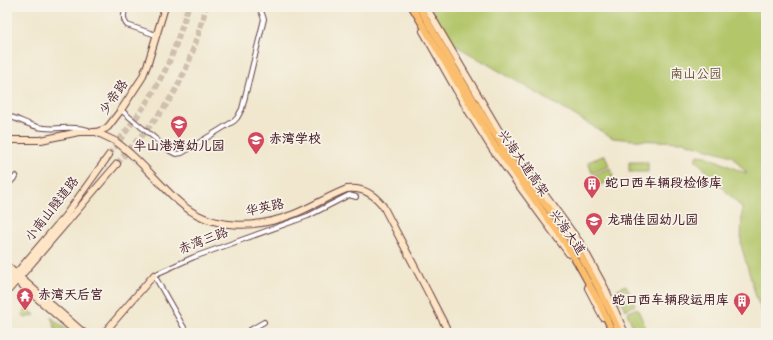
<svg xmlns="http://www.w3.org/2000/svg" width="773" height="340" font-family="'Gochi Hand','LXGW WenKai TC',sans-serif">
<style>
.green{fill:#b3c66a;stroke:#7e724a}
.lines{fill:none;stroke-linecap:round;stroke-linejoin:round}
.secondary-tunnel{stroke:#cfbfad;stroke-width:6;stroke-dasharray:6 3;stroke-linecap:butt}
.street-casing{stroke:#633d43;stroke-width:6}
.secondary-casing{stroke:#633d43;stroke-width:8}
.primary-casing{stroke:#633d43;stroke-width:8}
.street{stroke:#fff;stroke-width:4}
.secondary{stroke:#fde5c5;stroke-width:6}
.primary{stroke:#fabe6e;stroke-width:6}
.secondary-bridge-casing{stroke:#633d43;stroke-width:8;stroke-linecap:butt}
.secondary-bridge{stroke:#fde5c5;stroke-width:6}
.labels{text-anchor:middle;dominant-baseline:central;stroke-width:3.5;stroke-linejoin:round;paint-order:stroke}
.park-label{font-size:13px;fill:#6a513e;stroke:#f7f3e8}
.street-label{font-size:13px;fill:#4a1f2b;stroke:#f7f3e8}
.poi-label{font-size:13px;font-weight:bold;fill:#4a1f2b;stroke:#f7f3e8;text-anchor:start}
</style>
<rect width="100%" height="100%" fill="#f7f3e8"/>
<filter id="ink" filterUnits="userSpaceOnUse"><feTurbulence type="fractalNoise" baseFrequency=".025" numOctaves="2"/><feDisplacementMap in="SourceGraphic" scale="8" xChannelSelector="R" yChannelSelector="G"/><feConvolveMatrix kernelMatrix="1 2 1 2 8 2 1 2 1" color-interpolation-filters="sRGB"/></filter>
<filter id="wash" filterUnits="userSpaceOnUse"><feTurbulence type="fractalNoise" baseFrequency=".012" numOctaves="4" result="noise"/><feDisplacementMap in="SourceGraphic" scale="16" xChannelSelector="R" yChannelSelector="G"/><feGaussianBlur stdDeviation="0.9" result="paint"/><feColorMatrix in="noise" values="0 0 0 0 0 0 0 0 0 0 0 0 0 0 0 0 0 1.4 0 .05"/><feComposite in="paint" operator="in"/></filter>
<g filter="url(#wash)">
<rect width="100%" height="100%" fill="#f0e7ce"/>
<g class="green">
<polygon points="430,7 766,7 766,320 757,300 741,245 742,208 695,159 698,155 706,156 747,174 732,156 684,142 633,140 613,138 450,42"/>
<polygon points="605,155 609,166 592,173 588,162"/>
<polygon points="648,162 648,172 629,172 629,162"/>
<polygon points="610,168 614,179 597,186 593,175"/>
<polygon points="626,285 635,305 625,310 616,290"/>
<polygon points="27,308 35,315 25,318 22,314"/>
<polygon points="637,308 646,328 636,333 627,313"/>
<polygon points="51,317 70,333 57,333"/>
</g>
</g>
<g filter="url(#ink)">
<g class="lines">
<g class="secondary-tunnel">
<path d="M 109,155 C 124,133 144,109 156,87 C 171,62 180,34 188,7"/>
<path d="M 117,164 C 135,142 155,122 170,99 C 188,71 197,39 206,7"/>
</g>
<g class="street-casing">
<g id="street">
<path d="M 126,7 C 124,14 122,19 127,25 L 156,35"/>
<polyline points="121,110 170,151 176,154 182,153 234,121 237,118 242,109 264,19 261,11 257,7"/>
<path d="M 7,116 C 20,119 31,127 44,128 C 60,130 70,125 88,130"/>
<polyline points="7,186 16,176"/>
<polyline points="187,333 154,275 194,257 308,216 349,195 356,197"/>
<polyline points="245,333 264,322"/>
</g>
</g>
<g class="secondary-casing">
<g id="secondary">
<polyline points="426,7 504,139 581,244 605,288 625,333"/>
<polyline points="423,31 467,109 492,149 569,254"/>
<polyline points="96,132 115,141"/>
<polyline points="7,140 41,140 79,132 96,132 105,129 108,127 121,110 142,78 148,63 165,7"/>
<polyline points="7,266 84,333"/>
<polyline points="7,272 77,333"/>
<polyline points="7,284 65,216 109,155"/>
<polyline points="588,288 603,317"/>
<polyline points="7,292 117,164"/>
<polyline points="430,296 449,333"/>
<polyline points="104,333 154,275"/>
</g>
</g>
<g class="primary-casing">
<g id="primary">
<polyline points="412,7 493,143 560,235 578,264 599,302 613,333"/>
<path d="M 419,7 C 449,57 476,108 509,156 C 526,182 547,205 565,231 C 587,264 604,297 620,333"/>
</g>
</g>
<use href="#street" class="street"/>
<use href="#secondary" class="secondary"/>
<use href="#primary" class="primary"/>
<g class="secondary-bridge-casing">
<path id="secondary-bridge" d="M 115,141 C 139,158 157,182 179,202 C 211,231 256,229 294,214 C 312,207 328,196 347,189 C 362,187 374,194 383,206 L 430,296"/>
</g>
<use href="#secondary-bridge" class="secondary-bridge"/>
</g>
</g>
<defs>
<g id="school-pin" transform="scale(0.9)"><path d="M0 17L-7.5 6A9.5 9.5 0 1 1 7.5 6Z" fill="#d1495b" stroke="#f7f3e8"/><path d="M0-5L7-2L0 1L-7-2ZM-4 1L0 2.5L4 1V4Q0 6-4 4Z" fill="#fff"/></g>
<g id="building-pin" transform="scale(0.9)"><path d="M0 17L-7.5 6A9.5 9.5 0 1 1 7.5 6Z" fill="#d1495b" stroke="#f7f3e8"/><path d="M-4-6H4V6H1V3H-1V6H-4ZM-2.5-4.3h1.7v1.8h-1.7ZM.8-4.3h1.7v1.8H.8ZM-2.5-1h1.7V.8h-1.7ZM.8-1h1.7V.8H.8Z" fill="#fff"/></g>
<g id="temple-pin" transform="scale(0.9)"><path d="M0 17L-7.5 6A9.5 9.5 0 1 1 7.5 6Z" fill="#d1495b" stroke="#f7f3e8"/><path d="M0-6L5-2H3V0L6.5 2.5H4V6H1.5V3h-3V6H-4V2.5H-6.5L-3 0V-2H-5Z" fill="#fff"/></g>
</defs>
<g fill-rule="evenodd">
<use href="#school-pin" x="179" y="124"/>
<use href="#school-pin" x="256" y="140"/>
<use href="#building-pin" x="592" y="184"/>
<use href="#school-pin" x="594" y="221"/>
<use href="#temple-pin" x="25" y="296"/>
<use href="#building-pin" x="742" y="301"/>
</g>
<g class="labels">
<g class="park-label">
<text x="696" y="75">南山公园</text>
</g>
<g class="street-label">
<text transform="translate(115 98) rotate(-55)">少帝路</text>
<text transform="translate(522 164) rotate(55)">兴海大道高架</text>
<text transform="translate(265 209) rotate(-12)">华英路</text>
<text transform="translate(53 210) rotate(-52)">小南山隧道路</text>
<text transform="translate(566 233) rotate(55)">兴海大道</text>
<text transform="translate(204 242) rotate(-21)">赤湾三路</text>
</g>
<g class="poi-label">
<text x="269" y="140">赤湾学校</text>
<text x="179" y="147" text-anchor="middle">半山港湾幼儿园</text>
<text x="605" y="184">蛇口西车辆段检修库</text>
<text x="607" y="221">龙瑞佳园幼儿园</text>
<text x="38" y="296">赤湾天后宫</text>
<text x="729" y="301" text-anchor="end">蛇口西车辆段运用库</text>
</g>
</g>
<rect width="773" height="340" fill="none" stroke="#f7f3e8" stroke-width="24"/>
</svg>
